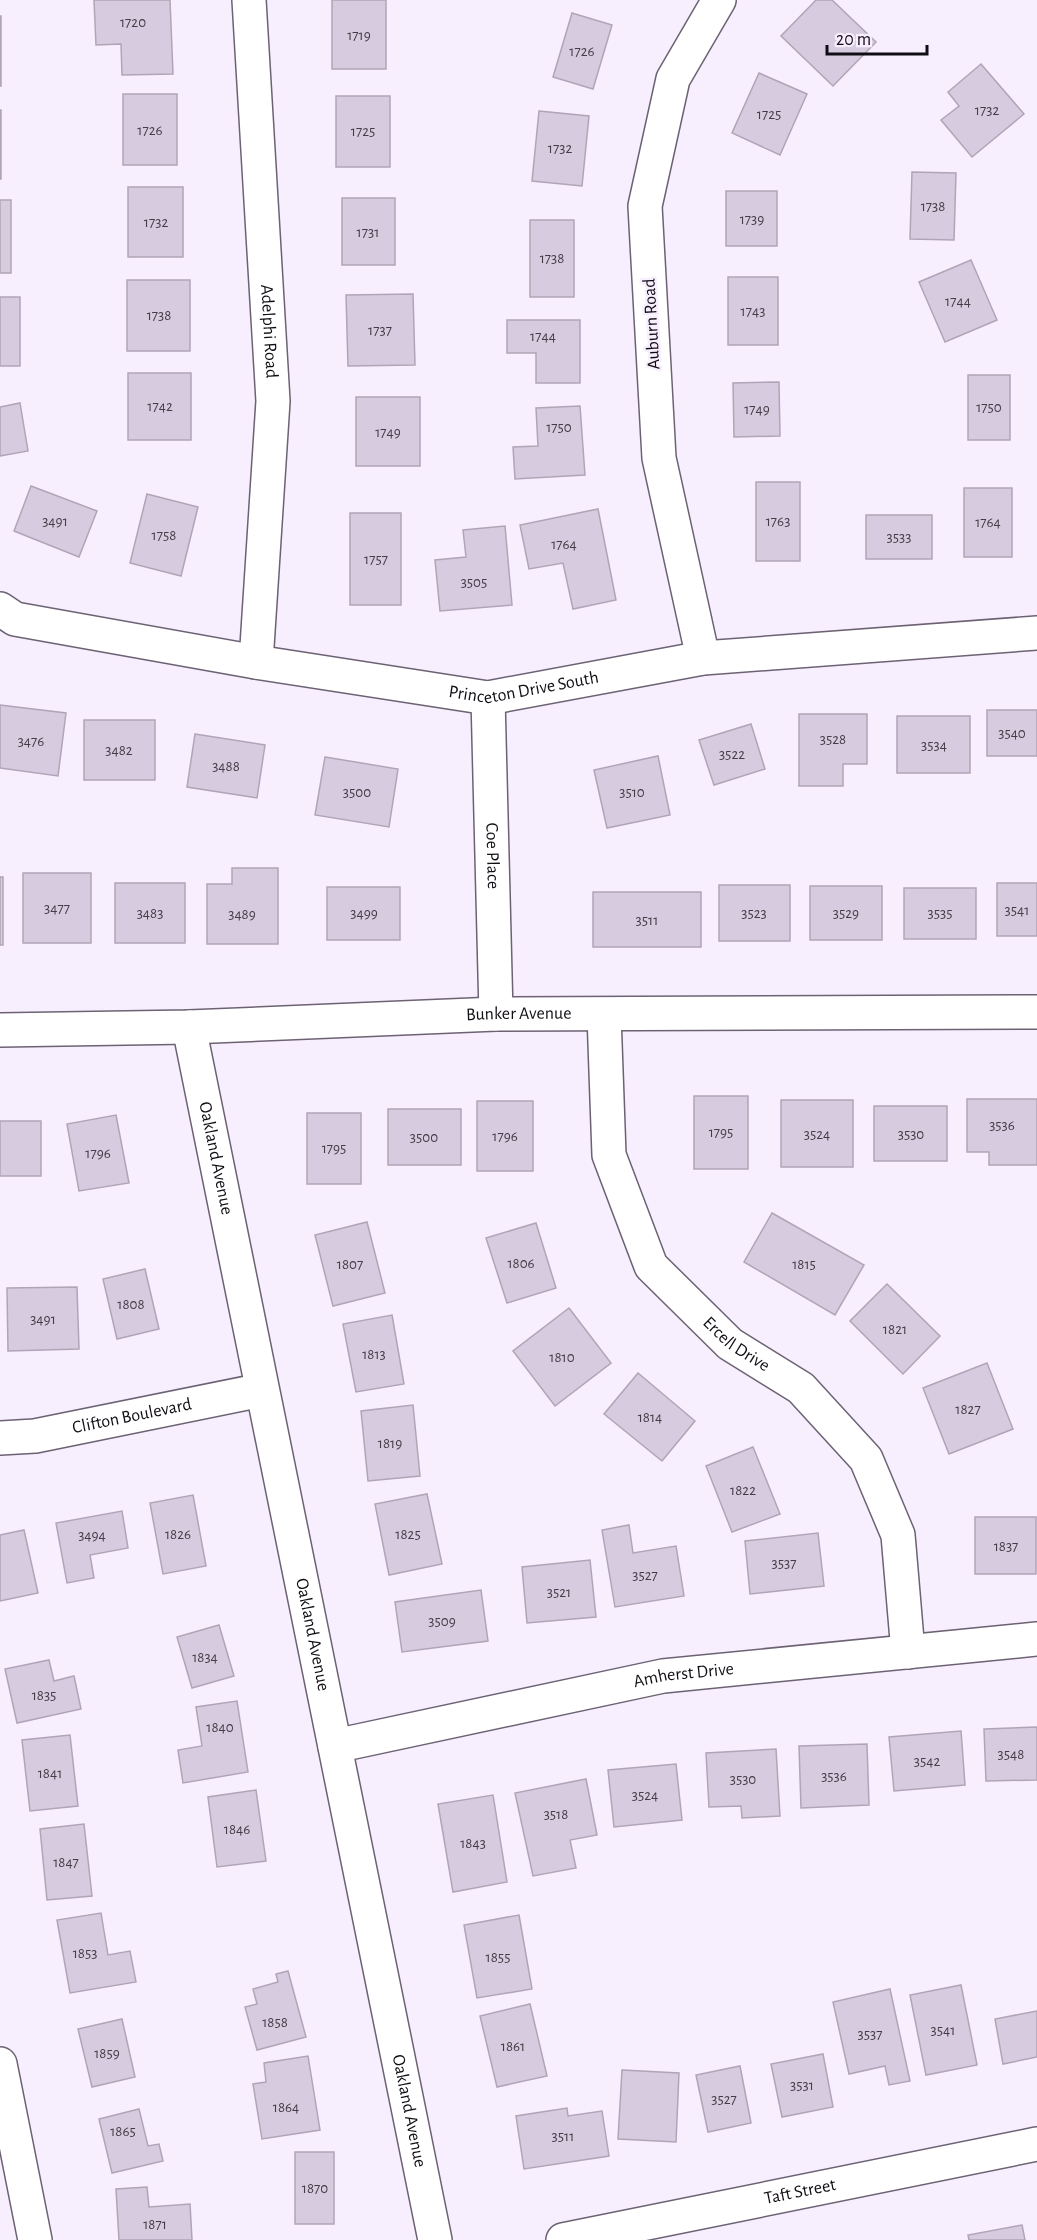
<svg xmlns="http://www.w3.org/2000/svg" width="1037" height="2240" font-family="'Alegreya Sans',sans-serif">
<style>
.building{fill:#d7ccdf;stroke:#b0a5b8;stroke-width:1.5}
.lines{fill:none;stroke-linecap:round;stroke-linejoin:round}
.street-casing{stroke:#6c6273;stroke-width:36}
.street{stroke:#fff;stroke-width:33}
.labels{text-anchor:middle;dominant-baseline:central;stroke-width:5;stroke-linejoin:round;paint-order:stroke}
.number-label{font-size:15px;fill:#423d47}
.street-label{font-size:18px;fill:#110d14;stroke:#f7eefe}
</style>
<rect width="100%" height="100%" fill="#f7eefe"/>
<g class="building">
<polygon points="94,0 170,0 173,74 122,75 121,44 96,45"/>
<rect x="332" y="0" width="54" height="69"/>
<polygon points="816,0 832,0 876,42 833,86 781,36"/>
<polygon points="572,13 612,25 593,89 553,77"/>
<rect x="0" y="16" width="1" height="70"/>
<polygon points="981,64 1024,114 972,157 941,120 959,106 948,92"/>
<polygon points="759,73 807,94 780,155 732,133"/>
<rect x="123" y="94" width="54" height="71"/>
<rect x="336" y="96" width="54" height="71"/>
<rect x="0" y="110" width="1" height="69"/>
<polygon points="539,111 589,116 582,186 532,181"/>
<polygon points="912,172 956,173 954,240 910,239"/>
<rect x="128" y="187" width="55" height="70"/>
<rect x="726" y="191" width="51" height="55"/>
<rect x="342" y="198" width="53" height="67"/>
<rect x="0" y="200" width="11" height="73"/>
<rect x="530" y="220" width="44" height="77"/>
<polygon points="971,260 997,320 945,342 919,282"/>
<rect x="728" y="277" width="50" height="68"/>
<rect x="127" y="280" width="63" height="71"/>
<polygon points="413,294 415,365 348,366 346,295"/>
<rect x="0" y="297" width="20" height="69"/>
<polygon points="507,320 580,320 580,383 536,383 536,353 507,353"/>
<rect x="128" y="373" width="63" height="67"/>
<rect x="968" y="375" width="42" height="65"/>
<polygon points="779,382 780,436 734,437 733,383"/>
<rect x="356" y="397" width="64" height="69"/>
<polygon points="20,403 28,451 0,456 0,407"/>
<polygon points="580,406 585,475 515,479 513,447 538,446 536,408"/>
<rect x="756" y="482" width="44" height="79"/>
<polygon points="31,486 97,511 79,557 14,531"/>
<rect x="964" y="488" width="48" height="69"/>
<polygon points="147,494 198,507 181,576 130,563"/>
<polygon points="598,509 616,600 573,609 563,563 529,569 520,525"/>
<rect x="350" y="513" width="51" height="92"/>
<rect x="866" y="515" width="66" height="44"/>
<polygon points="505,526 512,605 440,611 435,560 466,557 463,530"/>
<polygon points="0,705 66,713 58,776 0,768"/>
<rect x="987" y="710" width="50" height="46"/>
<polygon points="799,714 867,714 867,764 843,764 843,786 799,786"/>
<rect x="897" y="716" width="73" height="57"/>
<rect x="84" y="720" width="71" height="60"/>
<polygon points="751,724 765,769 714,785 699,740"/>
<polygon points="195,734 265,745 257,798 187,787"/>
<polygon points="658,756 670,815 607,828 594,770"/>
<polygon points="325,757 398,769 389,827 315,815"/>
<polygon points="232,868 278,868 278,944 207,944 207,884 232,884"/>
<rect x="23" y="873" width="68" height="70"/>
<rect x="0" y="877" width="3" height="68"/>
<rect x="115" y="883" width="70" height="60"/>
<rect x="997" y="883" width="40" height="53"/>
<rect x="719" y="885" width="71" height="56"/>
<rect x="810" y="886" width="72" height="54"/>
<rect x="327" y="887" width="73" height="53"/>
<rect x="904" y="888" width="72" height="51"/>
<rect x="593" y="892" width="108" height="55"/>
<rect x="694" y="1096" width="54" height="73"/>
<polygon points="967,1099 1037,1099 1037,1165 989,1165 989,1152 967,1152"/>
<rect x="781" y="1100" width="72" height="67"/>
<rect x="477" y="1101" width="56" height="70"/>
<rect x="874" y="1106" width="73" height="55"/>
<rect x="388" y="1109" width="73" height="56"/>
<rect x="307" y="1113" width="54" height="71"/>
<polygon points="116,1115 129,1183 79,1191 67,1124"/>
<rect x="0" y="1121" width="41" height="55"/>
<polygon points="772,1213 864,1265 835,1315 744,1262"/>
<polygon points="367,1222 385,1293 333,1306 315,1235"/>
<polygon points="536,1223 556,1288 507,1303 486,1238"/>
<polygon points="145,1269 159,1329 117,1339 103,1279"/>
<polygon points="887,1284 940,1336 903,1374 850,1321"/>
<polygon points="77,1287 79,1349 8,1351 7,1288"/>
<polygon points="569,1308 611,1363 555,1406 513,1351"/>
<polygon points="392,1315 404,1384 356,1392 343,1324"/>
<polygon points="987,1363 1013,1429 949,1454 923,1388"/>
<polygon points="638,1373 695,1421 662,1461 604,1414"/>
<polygon points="413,1405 420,1476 368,1481 361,1411"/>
<polygon points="753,1447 780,1514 732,1532 706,1466"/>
<polygon points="427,1494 442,1564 389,1575 375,1504"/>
<polygon points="193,1495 206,1566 163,1574 150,1503"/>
<polygon points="122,1511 128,1548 90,1555 94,1578 67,1583 56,1523"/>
<rect x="975" y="1517" width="61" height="57"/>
<polygon points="629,1525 633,1553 676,1546 684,1596 615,1607 602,1530"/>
<polygon points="24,1530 38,1593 0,1601 0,1535"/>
<polygon points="818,1533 824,1586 750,1594 745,1541"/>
<polygon points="590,1560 596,1617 527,1623 522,1567"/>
<polygon points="481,1590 488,1641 402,1652 395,1602"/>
<polygon points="219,1625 234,1676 192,1688 177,1637"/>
<polygon points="49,1660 54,1681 74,1676 81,1709 17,1723 5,1669"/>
<polygon points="237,1701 248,1772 183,1783 178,1750 202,1746 196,1707"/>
<polygon points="1037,1727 1037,1780 986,1781 984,1729"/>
<polygon points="961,1731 965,1785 894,1791 889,1737"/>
<polygon points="70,1735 78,1806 30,1811 22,1740"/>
<polygon points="867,1744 869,1805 801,1808 799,1746"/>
<polygon points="776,1749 780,1816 742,1818 741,1806 709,1807 706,1753"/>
<polygon points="676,1764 682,1820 614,1827 608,1770"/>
<polygon points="586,1779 597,1835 570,1840 576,1868 533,1876 515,1793"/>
<polygon points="256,1790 266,1861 217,1867 208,1797"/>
<polygon points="493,1795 507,1882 453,1892 438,1804"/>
<polygon points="84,1824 92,1896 47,1900 40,1829"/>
<polygon points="101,1913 108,1955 130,1951 136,1982 70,1993 57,1920"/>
<polygon points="519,1915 532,1989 477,1998 464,1925"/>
<polygon points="288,1971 306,2037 257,2050 245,2007 257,2004 253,1989 278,1982 276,1974"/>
<polygon points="961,1985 977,2065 926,2075 910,1995"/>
<polygon points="890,1989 910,2081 889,2085 885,2066 849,2074 833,2002"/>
<polygon points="530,2004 547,2076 497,2087 480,2016"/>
<polygon points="1037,2011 1037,2057 1003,2064 995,2019"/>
<polygon points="122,2019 135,2077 92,2087 78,2029"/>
<polygon points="823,2054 833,2107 782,2117 771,2064"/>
<polygon points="308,2056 320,2130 262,2139 253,2084 266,2082 264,2063"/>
<polygon points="740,2066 751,2123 708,2132 696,2075"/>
<polygon points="622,2070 679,2073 676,2142 618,2139"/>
<polygon points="567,2108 568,2116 602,2111 609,2156 524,2169 516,2116"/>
<polygon points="139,2109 148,2146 159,2144 163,2161 112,2173 99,2119"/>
<rect x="295" y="2152" width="39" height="72"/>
<polygon points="147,2187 149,2207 190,2204 192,2240 119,2240 116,2189"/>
<polygon points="1022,2225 1025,2240 969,2240 968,2235"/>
</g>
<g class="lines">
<g class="street-casing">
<g id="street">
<path id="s1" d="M 249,0 L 273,401 L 256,662"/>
<path id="s2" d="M 0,609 L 15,619 L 256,662 L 488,698 L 703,658 L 1037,633"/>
<polyline points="703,658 659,458 645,206 673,79 719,0"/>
<path id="s3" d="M 488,698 L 496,1014"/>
<path id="s4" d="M 604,1015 L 609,1155 L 651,1266 L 730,1344 L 801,1388 L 866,1459 L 898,1535 L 908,1652"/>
<path id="s5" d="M 189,1027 L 435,2240"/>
<path id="s6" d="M 0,1030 L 189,1027 L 496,1014 L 1037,1012"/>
<path id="s7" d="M 0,1438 L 35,1436 L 262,1390"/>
<path id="s8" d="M 335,1746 L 663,1676 L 1037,1639"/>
<polyline points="0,2064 35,2240"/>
<path id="s9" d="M 563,2240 L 1037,2144"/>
</g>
</g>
<use href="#street" class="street"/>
</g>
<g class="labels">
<g class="number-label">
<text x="133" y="22">1720</text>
<text x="359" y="35">1719</text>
<text x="582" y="51">1726</text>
<text x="987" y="110">1732</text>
<text x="769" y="114">1725</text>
<text x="150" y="130">1726</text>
<text x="363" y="131">1725</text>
<text x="560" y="148">1732</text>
<text x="933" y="206">1738</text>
<text x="752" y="219">1739</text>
<text x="156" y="222">1732</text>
<text x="368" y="232">1731</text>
<text x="552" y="258">1738</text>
<text x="958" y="301">1744</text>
<text x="753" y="311">1743</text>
<text x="159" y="315">1738</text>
<text x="380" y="330">1737</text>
<text x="543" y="336">1744</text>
<text x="160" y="406">1742</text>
<text x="989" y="407">1750</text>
<text x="757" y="409">1749</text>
<text x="559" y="427">1750</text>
<text x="388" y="432">1749</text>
<text x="55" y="521">3491</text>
<text x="778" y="521">1763</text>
<text x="988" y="522">1764</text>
<text x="164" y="535">1758</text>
<text x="899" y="537">3533</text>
<text x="564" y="544">1764</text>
<text x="376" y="559">1757</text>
<text x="474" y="582">3505</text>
<text x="1012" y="733">3540</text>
<text x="833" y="739">3528</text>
<text x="31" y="741">3476</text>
<text x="934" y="745">3534</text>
<text x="119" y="750">3482</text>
<text x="732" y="754">3522</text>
<text x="226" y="766">3488</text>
<text x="357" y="792">3500</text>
<text x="632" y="792">3510</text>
<text x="57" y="908">3477</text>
<text x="1017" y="910">3541</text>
<text x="150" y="913">3483</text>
<text x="364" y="913">3499</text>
<text x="754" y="913">3523</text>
<text x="846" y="913">3529</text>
<text x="940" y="913">3535</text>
<text x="242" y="914">3489</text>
<text x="647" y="920">3511</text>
<text x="1002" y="1125">3536</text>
<text x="721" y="1132">1795</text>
<text x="817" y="1134">3524</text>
<text x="911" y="1134">3530</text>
<text x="505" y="1136">1796</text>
<text x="424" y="1137">3500</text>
<text x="334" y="1148">1795</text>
<text x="98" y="1153">1796</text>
<text x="521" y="1263">1806</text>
<text x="350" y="1264">1807</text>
<text x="804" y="1264">1815</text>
<text x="131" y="1304">1808</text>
<text x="43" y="1319">3491</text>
<text x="895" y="1329">1821</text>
<text x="374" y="1354">1813</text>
<text x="562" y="1357">1810</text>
<text x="968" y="1409">1827</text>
<text x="650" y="1417">1814</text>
<text x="390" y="1443">1819</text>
<text x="743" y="1490">1822</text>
<text x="178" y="1534">1826</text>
<text x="408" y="1534">1825</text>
<text x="92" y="1535">3494</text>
<text x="1006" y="1546">1837</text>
<text x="784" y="1563">3537</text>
<text x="645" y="1575">3527</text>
<text x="559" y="1592">3521</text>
<text x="442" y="1621">3509</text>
<text x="205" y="1657">1834</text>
<text x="44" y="1695">1835</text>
<text x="220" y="1727">1840</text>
<text x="1011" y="1754">3548</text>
<text x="927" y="1761">3542</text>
<text x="50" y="1773">1841</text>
<text x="834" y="1776">3536</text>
<text x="743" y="1779">3530</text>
<text x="645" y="1795">3524</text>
<text x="556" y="1814">3518</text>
<text x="237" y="1829">1846</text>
<text x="473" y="1843">1843</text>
<text x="66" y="1862">1847</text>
<text x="85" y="1953">1853</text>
<text x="498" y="1957">1855</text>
<text x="275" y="2022">1858</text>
<text x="943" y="2030">3541</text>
<text x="870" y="2034">3537</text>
<text x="513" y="2046">1861</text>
<text x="107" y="2053">1859</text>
<text x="802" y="2085">3531</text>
<text x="724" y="2099">3527</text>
<text x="286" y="2107">1864</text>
<text x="123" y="2131">1865</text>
<text x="563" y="2136">3511</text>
<text x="315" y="2188">1870</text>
<text x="155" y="2224">1871</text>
</g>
<g class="street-label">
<text transform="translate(652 324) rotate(-93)">Auburn Road</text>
<text stroke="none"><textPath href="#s1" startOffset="332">Adelphi Road</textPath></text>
<text stroke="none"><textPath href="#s2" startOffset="534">Princeton Drive South</textPath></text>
<text stroke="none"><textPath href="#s3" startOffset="158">Coe Place</textPath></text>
<text stroke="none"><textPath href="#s6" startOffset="519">Bunker Avenue</textPath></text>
<text stroke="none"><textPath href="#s5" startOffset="134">Oakland Avenue</textPath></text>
<text stroke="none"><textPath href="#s4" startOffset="375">Ercell Drive</textPath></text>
<text stroke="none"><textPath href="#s7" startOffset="134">Clifton Boulevard</textPath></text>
<text stroke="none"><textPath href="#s5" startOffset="620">Oakland Avenue</textPath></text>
<text stroke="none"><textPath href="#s8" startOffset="356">Amherst Drive</textPath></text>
<text stroke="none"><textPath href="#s5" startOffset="1106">Oakland Avenue</textPath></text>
<text stroke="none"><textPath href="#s9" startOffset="242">Taft Street</textPath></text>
</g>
</g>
<path d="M827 45v9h100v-9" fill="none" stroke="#110d14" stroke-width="3"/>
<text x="836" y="45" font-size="18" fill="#110d14" stroke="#f7eefe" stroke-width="4.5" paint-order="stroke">20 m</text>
</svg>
